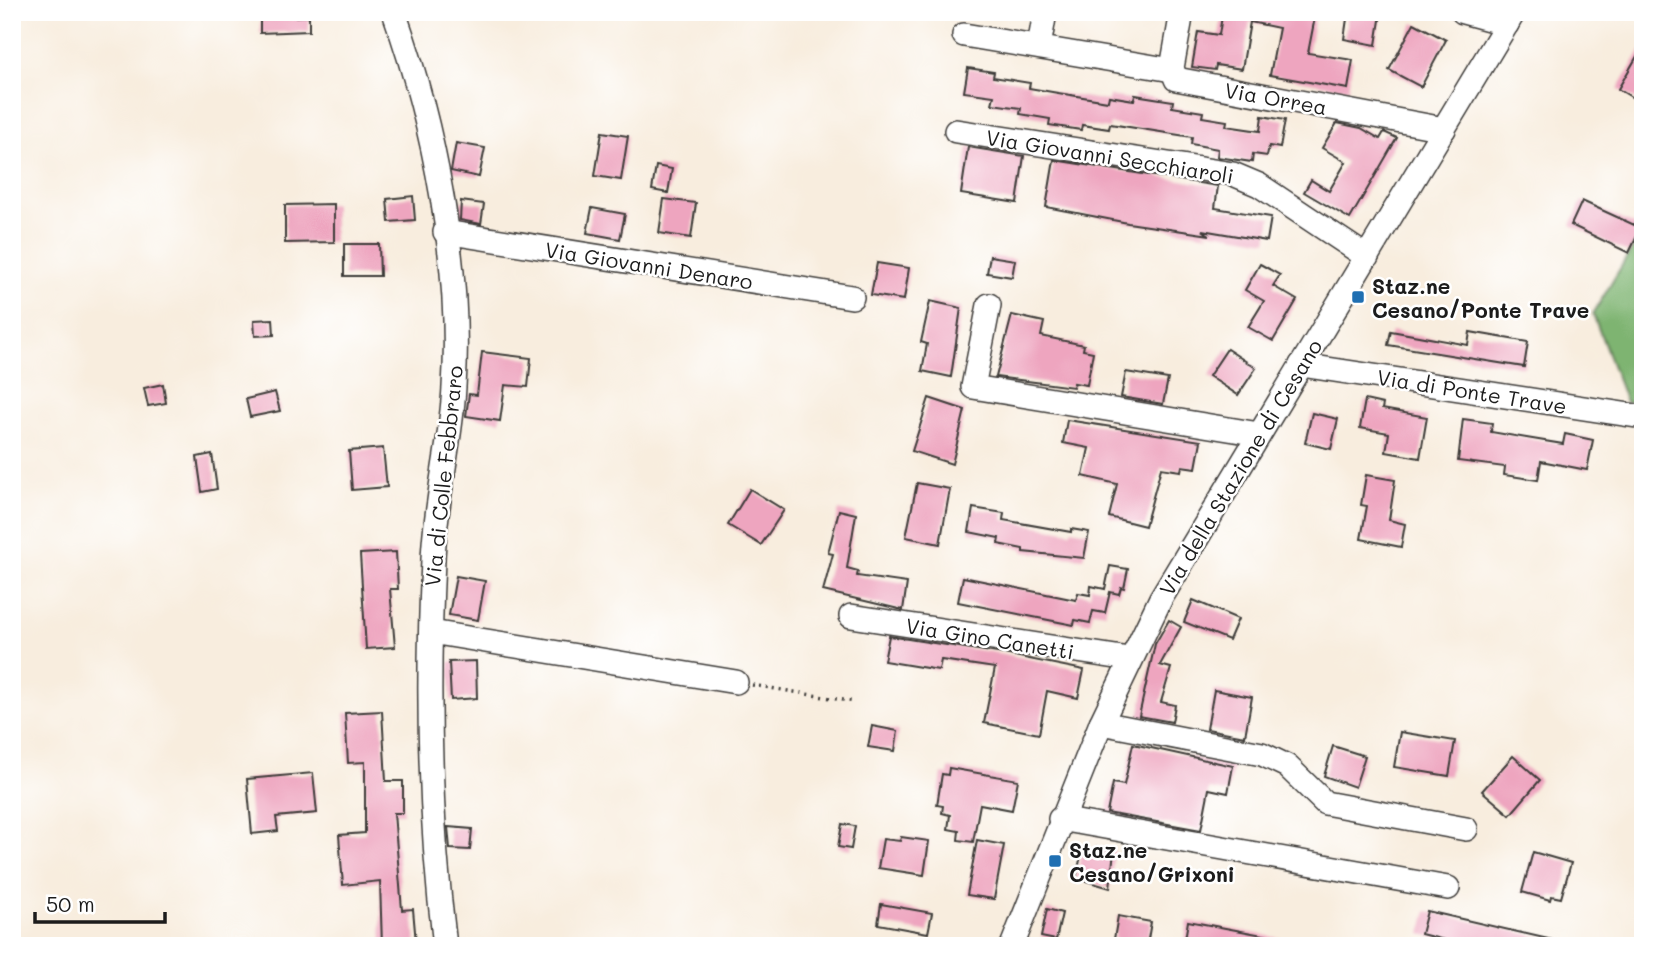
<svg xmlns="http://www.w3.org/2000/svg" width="1655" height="958" font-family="Mali,sans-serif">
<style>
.forest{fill:#7eb471;stroke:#4d6846;stroke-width:2}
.building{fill:#eea5bf}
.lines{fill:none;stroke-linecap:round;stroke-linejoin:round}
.minor-casing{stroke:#3d3b39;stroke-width:26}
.path{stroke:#3d3b39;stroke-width:3.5;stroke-dasharray:2 5;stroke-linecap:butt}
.minor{stroke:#fff;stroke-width:23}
.poi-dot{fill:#1f6fb2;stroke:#fff;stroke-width:2.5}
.labels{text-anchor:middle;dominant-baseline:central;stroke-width:5;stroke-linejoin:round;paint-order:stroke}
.street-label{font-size:21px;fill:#1c1c1c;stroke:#fff}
.poi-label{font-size:21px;font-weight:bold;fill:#1c1c1c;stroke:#fff;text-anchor:start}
</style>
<rect width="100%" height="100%" fill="#fff"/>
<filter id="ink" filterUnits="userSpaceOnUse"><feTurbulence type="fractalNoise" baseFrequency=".0143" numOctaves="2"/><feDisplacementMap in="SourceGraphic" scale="14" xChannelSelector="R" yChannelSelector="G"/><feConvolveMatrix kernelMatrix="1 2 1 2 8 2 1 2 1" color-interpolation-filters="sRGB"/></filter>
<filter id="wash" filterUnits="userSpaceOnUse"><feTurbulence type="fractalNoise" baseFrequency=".00686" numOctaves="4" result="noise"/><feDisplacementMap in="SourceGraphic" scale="28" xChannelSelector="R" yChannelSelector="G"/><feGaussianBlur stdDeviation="1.57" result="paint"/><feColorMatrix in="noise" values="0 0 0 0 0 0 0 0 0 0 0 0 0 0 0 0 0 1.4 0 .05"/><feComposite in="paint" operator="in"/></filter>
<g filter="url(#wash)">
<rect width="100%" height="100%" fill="#f8edde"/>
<polygon class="forest" points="1643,230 1643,405 1626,402 1593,314"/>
<g id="blocks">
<g class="building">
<polygon points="1227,12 1316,12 1308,53 1353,60 1348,89 1270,75 1279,28 1250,22 1242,69 1216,65 1215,70 1192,67 1198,32 1219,35 1222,16 1226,16"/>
<polygon points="1348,12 1381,14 1376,45 1344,39"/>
<polygon points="309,16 309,31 260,33 260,18"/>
<polygon points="1414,23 1446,40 1421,87 1389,70"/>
<polygon points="1643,46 1643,104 1618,89"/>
<polygon points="968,68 994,72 993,77 1030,83 1029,88 1058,93 1108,101 1109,96 1134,100 1135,95 1173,101 1172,107 1203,112 1202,117 1227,121 1226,126 1260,131 1262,116 1285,120 1280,148 1269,146 1267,156 1253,154 1252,162 1217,157 1218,149 1191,144 1192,137 1110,124 1109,129 1082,125 1081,130 1049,125 1050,119 1020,114 1021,108 992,104 994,96 964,92"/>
<polygon points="1337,123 1361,128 1380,139 1384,132 1397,138 1350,219 1304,192 1311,180 1329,191 1346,162 1322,148"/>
<polygon points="602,132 628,136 621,180 595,176"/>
<polygon points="456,143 485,148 479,177 451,171"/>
<polygon points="968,147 1024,156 1017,203 961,194"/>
<polygon points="1054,160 1218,186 1215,208 1271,217 1267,241 1202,230 1210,235 1128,223 1046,207"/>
<polygon points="656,166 672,169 668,193 652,190"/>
<polygon points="413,196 415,220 389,222 387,199"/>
<polygon points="664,199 696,203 691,238 659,233"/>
<polygon points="461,201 484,204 481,224 460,220"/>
<polygon points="1582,201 1641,228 1629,253 1571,225"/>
<polygon points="334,204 334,242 285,243 285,205"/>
<polygon points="592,208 625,214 620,239 587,233"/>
<polygon points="344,244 379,244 380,276 344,276"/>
<polygon points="990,256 1015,260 1012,277 987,273"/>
<polygon points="877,263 909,268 904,300 871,295"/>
<polygon points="1260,264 1280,275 1273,286 1297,300 1273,341 1248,327 1264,301 1245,290"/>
<polygon points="930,301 961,308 951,377 922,371 927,344 921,342"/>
<polygon points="1012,315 1044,322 1041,336 1084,345 1083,350 1093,352 1087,385 1074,383 1073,387 996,377"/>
<polygon points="273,319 274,335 255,336 254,320"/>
<polygon points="1391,331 1468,345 1470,332 1528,342 1524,367 1388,345"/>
<polygon points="1227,349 1256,368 1238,395 1209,376"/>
<polygon points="482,352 531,358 528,387 505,385 500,421 466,416 469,394 477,395"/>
<polygon points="1126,372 1168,379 1163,404 1121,397"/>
<polygon points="163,384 166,403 148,406 144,388"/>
<polygon points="275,392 280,411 250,417 246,399"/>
<polygon points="929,398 965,410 952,464 912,451"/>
<polygon points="1365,400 1383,404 1382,409 1427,417 1420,458 1386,452 1389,433 1360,428"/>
<polygon points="1312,413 1338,419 1331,449 1305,443"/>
<polygon points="1463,419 1492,423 1491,432 1563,444 1565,434 1593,440 1587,470 1541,461 1538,480 1504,475 1505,467 1458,461"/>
<polygon points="1067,420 1201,441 1196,468 1182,466 1181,471 1161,468 1145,526 1109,517 1117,484 1083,476 1089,448 1063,443"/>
<polygon points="383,448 387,487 352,490 349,451"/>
<polygon points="212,454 217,489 202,492 197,457"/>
<polygon points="1366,475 1395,480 1389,520 1405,524 1401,547 1361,539 1367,506 1361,505"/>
<polygon points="917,483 950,489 940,544 906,537"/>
<polygon points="750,489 784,510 761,545 728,525"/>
<polygon points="973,508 1004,513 1003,520 1071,532 1071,529 1089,532 1084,558 1023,552 1023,549 998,544 999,538 969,532"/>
<polygon points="839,510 856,514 847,568 858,571 857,576 907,583 903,610 823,591 833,554 828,553"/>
<polygon points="396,552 398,589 390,589 395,647 366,649 360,554"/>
<polygon points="1110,566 1128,569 1124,588 1121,587 1119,594 1110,592 1105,613 1093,611 1090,623 1075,620 1074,625 958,602 963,577 1076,600 1078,593 1090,595 1091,586 1105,589"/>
<polygon points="456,576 485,581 478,620 449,615"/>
<polygon points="1193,600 1238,619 1229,640 1184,622"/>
<polygon points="1169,620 1181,627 1160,665 1171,668 1161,702 1175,705 1172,722 1139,716 1155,644"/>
<polygon points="889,636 1004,654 1084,670 1078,698 1047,691 1039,734 984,723 995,668 941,660 939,670 884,661"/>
<polygon points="476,661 477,698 451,700 449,662"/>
<polygon points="1214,690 1252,697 1245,736 1207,729"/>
<polygon points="382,711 386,781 403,781 403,813 394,813 402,910 413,909 416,943 389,946 382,946 380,881 343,885 339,835 365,833 365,762 348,763 345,713"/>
<polygon points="872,726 898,731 895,751 868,747"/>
<polygon points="1400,732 1455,741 1449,776 1394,767"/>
<polygon points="1133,744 1233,766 1228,793 1209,789 1201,830 1107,813 1113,783 1124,785"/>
<polygon points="1333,746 1365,756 1355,787 1324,776"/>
<polygon points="1513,756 1540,780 1510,815 1482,791"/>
<polygon points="949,768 1018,780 1012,810 980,804 973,842 958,840 959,831 948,829 950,815 942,813 943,806 937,805 942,774 948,775"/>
<polygon points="313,773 317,813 276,817 278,831 252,834 247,779"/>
<polygon points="842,824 855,826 851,849 838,847"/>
<polygon points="448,827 472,829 470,850 450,849"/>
<polygon points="901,837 929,841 924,875 878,868 883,839 900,841"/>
<polygon points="977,840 1004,845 994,899 967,895"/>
<polygon points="1097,847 1114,850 1110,888 1076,878 1082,851 1096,854"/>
<polygon points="1533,852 1571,863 1561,898 1551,896 1550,900 1522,892"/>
<polygon points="881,904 932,913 928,933 878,924"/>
<polygon points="1047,909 1062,913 1056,940 1041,937"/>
<polygon points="1427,911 1557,941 1556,946 1468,946 1421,934"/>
<polygon points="1118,916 1151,922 1147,945 1114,939"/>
<polygon points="1188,921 1284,939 1284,946 1184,946"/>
</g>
</g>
</g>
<g filter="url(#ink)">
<use href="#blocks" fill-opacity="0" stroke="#3d3b39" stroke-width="2"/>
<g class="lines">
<g class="minor-casing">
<g id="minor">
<path d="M 394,12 C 434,125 462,267 454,387 C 451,445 435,501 433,560 C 427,687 429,819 445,946"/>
<polyline points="1182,12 1172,68 1176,79 1444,129"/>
<polyline points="1463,12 1507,24"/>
<polyline points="964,35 1172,70"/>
<polyline points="1039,47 1045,12"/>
<polyline points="956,131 1233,174 1259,185 1367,257"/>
<polyline points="445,232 852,297"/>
<polyline points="989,305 973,387 1259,434"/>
<polyline points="1301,365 1643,417"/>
<polyline points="851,616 1129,659"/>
<polyline points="431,632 736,682"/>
<polyline points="1101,723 1262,754 1287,766 1325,803 1466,829"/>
<polyline points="1060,819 1448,888"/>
<polyline points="1012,946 1101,723 1161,598 1514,12"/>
</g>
</g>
<polyline class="path" points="752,685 855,702"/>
<use href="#minor" class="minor"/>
</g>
</g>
<g class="poi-dot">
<rect x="1351" y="290" width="14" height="14" rx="3.5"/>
<rect x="1048" y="854" width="14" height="14" rx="3.5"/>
</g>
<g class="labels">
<g class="street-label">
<text transform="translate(1276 98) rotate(10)">Via Orrea</text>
<text transform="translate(1110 156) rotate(9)">Via Giovanni Secchiaroli</text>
<text transform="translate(649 265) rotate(9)">Via Giovanni Denaro</text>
<text transform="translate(1472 391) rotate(9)">Via di Ponte Trave</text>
<text transform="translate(1240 467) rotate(-59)">Via della Stazione di Cesano</text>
<text transform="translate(443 476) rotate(-84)">Via di Colle Febbraro</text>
<text transform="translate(990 638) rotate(9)">Via Gino Canetti</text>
</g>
<g class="poi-label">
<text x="1372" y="285">Staz.ne<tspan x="1372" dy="24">Cesano/Ponte Trave</tspan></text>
<text x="1069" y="849">Staz.ne<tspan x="1069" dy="24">Cesano/Grixoni</tspan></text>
</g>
</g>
<rect width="1655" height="958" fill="none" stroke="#fff" stroke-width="42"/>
<path d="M35 912v10h130v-10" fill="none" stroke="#1c1c1c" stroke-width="3.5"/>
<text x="46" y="912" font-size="21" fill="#1c1c1c" stroke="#ffffff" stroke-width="5" paint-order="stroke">50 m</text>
</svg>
